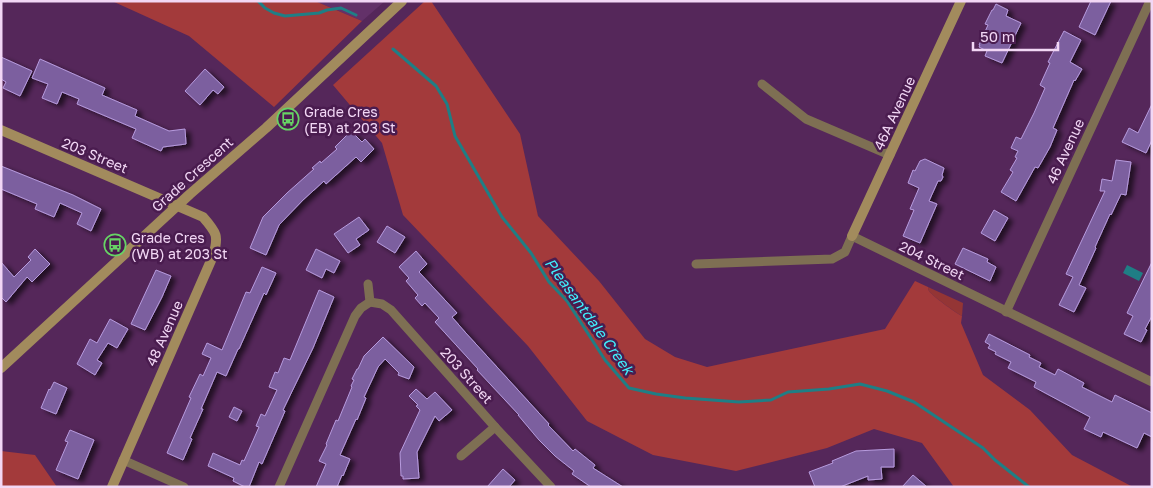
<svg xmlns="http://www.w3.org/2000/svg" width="1153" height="488" font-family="'Golos Text',sans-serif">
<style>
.built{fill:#633169}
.green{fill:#943535}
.forest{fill:#a33a3b}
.water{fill:#1f7e85}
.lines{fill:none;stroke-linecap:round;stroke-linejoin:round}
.stream{stroke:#1f7e85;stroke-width:3}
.building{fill:#7b5f9f;stroke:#b79bde;filter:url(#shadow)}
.street{stroke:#7e6f53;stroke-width:9}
.secondary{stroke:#a28b5d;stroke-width:10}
.labels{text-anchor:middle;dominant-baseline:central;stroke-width:5;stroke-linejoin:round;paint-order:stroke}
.poi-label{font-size:14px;fill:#f2d7f5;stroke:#4a1c4f;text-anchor:start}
.street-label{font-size:14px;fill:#f2d7f5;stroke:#4a1c4f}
.water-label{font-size:15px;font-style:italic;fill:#40effd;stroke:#4a1c4f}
</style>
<defs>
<filter id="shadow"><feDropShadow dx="5" dy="3" stdDeviation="2.5" flood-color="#0009"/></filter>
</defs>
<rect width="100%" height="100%" fill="#55275a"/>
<polygon class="built" points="315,1 385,1 362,21"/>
<path class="green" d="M 928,287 L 963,303 L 962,316 C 956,313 931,295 929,291 C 928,289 928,288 928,287 Z"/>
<g class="forest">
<polygon points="112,1 315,1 362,21 274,107 189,36"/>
<path d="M 425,1 L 431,1 L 520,134 L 538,216 L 599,281 L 645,339 L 675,357 L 707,367 L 885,329 L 915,281 L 928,287 C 928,288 928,289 929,291 C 931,295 956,313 962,316 L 961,323 L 983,375 L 1030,410 L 1072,455 L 1133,487 L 954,487 L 922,443 L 874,429 L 827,448 L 736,471 L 653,455 L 587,421 L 528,346 L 403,215 L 382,143 L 333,85 Z"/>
<polygon points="1,451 35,455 57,487 1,487"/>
</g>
<polygon class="water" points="1127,265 1143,273 1139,281 1123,273"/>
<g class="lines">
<g class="stream">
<polyline points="258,1 265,8 274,13 285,16 319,13 327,10 341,8 356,15"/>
<polyline points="393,49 436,86 447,104 455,136 502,217 531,253 549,282 567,301 605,360 629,388 656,394 685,398 739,402 771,400 788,392 829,389 860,384 887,391 914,402 983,448 995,460 1029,487"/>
</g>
</g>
<g class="building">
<polygon points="1091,1 1111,1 1095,35 1079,27"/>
<polygon points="996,4 1008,10 1006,16 1021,23 1002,63 985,56 987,51 979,47 980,45 979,45 988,25 985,24 992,10 993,10"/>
<polygon points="1064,31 1081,40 1070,62 1082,69 1075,81 1074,80 1053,128 1057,130 1050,147 1038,168 1035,167 1016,201 1001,192 1013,172 1010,170 1017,158 1015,157 1018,151 1011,148 1016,137 1021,139 1034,113 1045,88 1040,85 1050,63 1048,62"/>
<polygon points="1,57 32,71 20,96 3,88 6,82 1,79"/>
<polygon points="40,59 105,88 102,95 137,110 135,116 169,131 185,129 186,144 163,147 161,151 132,138 136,129 77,104 79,99 62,92 57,104 42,98 48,84 32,78"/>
<polygon points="205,69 224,87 218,94 213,90 200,105 185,91"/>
<polygon points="1152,104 1152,140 1146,153 1122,142 1129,128 1138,133"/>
<polygon points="351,131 362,142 365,139 374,149 361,162 356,157 326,184 324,181 303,200 279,225 266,255 250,248 263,217 287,193 314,169 312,168 320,161 321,163 337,149 335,147"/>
<polygon points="925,159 944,168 942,175 943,177 941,181 938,181 929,201 937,204 920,243 903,236 914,210 910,209 919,188 908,183 913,170 915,171 920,161"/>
<polygon points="1116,160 1131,162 1126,195 1121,194 1111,215 1110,214 1095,247 1096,248 1079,285 1086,288 1074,312 1059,305 1073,277 1066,274 1105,191 1100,191 1102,179 1112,181"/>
<polygon points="1,166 73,195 101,209 91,231 77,224 82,213 60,203 54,217 35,209 37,204 1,189"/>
<polygon points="994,210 1008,218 995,241 981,233"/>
<polygon points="359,217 369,230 356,239 360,245 348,253 334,234"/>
<polygon points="387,226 405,237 395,253 377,242"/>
<polygon points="963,248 988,259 987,262 996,267 990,281 955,264"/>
<polygon points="35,249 50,264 32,282 27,277 6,302 1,297 1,262 14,277 31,260 28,257"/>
<polygon points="316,249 340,261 334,273 326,269 322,278 306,270"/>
<polygon points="416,251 427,264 419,272 457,313 452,317 465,332 549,424 548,425 573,451 575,449 595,465 593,468 623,487 591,487 572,474 574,471 555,456 539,440 518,415 519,415 477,370 478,369 435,322 439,318 425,303 422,306 415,298 418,295 406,281 409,278 399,267"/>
<polygon points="1152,262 1152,316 1145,329 1147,330 1141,342 1124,334 1133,316 1127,313"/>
<polygon points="262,267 276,273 266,295 264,293 239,349 238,349 226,376 217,372 201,409 203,409 190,438 192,439 183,460 167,453 191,398 189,397 200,374 203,376 211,358 202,354 207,343 222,350 246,292 250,293"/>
<polygon points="156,270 171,276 162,297 145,330 131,324"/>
<polygon points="319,290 334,297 313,348 283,410 285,411 262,464 259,462 249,487 245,487 233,481 234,478 208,466 213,453 240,465 242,460 244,461 259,427 256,426 261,414 265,416 277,390 269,387 275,372 278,373 284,358 290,360"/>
<polygon points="110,319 128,329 117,348 108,343 97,360 102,363 95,375 77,364 90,339 97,343"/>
<polygon points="989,334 1030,355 1029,357 1041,363 1039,367 1055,375 1058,369 1084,383 1082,387 1112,402 1115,395 1152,413 1152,437 1144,433 1137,448 1103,432 1101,437 1084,429 1090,417 1034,387 1036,382 1008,368 1011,362 995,354 996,352 988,348 990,345 985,342"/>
<polygon points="383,337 414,367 409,379 398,375 399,373 385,359 378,367 364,397 366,398 357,420 356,419 340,455 350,459 343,476 342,475 337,487 316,487 326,464 319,461 327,445 326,444 336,420 338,421 352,387 351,386 354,380 352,379 357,369 358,369 364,356"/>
<polygon points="54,382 67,388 56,414 41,408 49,389 50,390"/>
<polygon points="416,389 427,399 435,392 452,410 439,421 435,416 417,452 419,478 403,479 403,476 401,476 400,453 420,410 416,406 418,405 409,396"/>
<polygon points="234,407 242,411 237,421 229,417"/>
<polygon points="70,430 94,440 78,479 56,470 68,442 65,441"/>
<polygon points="894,449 894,467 881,467 882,479 868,480 868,476 840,487 815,487 809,472 833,463 832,461 856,451"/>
<polygon points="503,469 515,480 509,487 487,487"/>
<polygon points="913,475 927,487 902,487"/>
</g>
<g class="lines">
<g class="street">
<polyline points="762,84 806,119 890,155"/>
<polyline points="696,264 832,259 845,252 852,236 1152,382"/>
<polyline points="368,284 370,302"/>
<polyline points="370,302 382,304 391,310 495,427 551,487"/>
<polyline points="1006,312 1150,1"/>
<polyline points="461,456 495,427"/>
<polyline points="123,460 184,487"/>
<polyline points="279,487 355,316 361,308 370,302"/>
</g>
<g class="secondary">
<path d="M 1,130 L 203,217 C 217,233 219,236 213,256 L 112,487"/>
<polyline points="852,236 961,1"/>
<polyline points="1,368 190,194 266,128 402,1"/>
</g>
</g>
<defs>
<g id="bus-ring" transform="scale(1.125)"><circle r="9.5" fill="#4a1c4f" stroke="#67d465" stroke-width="1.5"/><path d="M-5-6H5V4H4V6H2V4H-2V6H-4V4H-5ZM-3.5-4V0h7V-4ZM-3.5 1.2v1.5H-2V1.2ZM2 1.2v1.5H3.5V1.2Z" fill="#67d465"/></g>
</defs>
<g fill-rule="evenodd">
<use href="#bus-ring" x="288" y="119"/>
<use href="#bus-ring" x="115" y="245"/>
</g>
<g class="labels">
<g class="poi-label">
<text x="304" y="111">Grade Cres<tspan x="304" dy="16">(EB) at 203 St</tspan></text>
<text x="131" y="237">Grade Cres<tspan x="131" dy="16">(WB) at 203 St</tspan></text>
</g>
<g class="street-label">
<text transform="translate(894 113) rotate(-65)">46A Avenue</text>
<text transform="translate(1065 151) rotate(-65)">46 Avenue</text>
<text transform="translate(95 155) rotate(23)">203 Street</text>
<text transform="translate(192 174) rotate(-42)">Grade Crescent</text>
<text transform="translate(932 260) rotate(26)">204 Street</text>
<text transform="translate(164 333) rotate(-66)">48 Avenue</text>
<text transform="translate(467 375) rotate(48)">203 Street</text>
</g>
<g class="water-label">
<text transform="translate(590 316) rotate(54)">Pleasantdale Creek</text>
</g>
</g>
<rect width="1153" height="488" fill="none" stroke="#f2d7f5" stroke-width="5"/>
<path d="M973 42v8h85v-8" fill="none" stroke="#f2d7f5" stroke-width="2.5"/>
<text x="980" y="42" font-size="15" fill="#f2d7f5" stroke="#4a1c4f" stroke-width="4" paint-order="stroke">50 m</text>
</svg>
